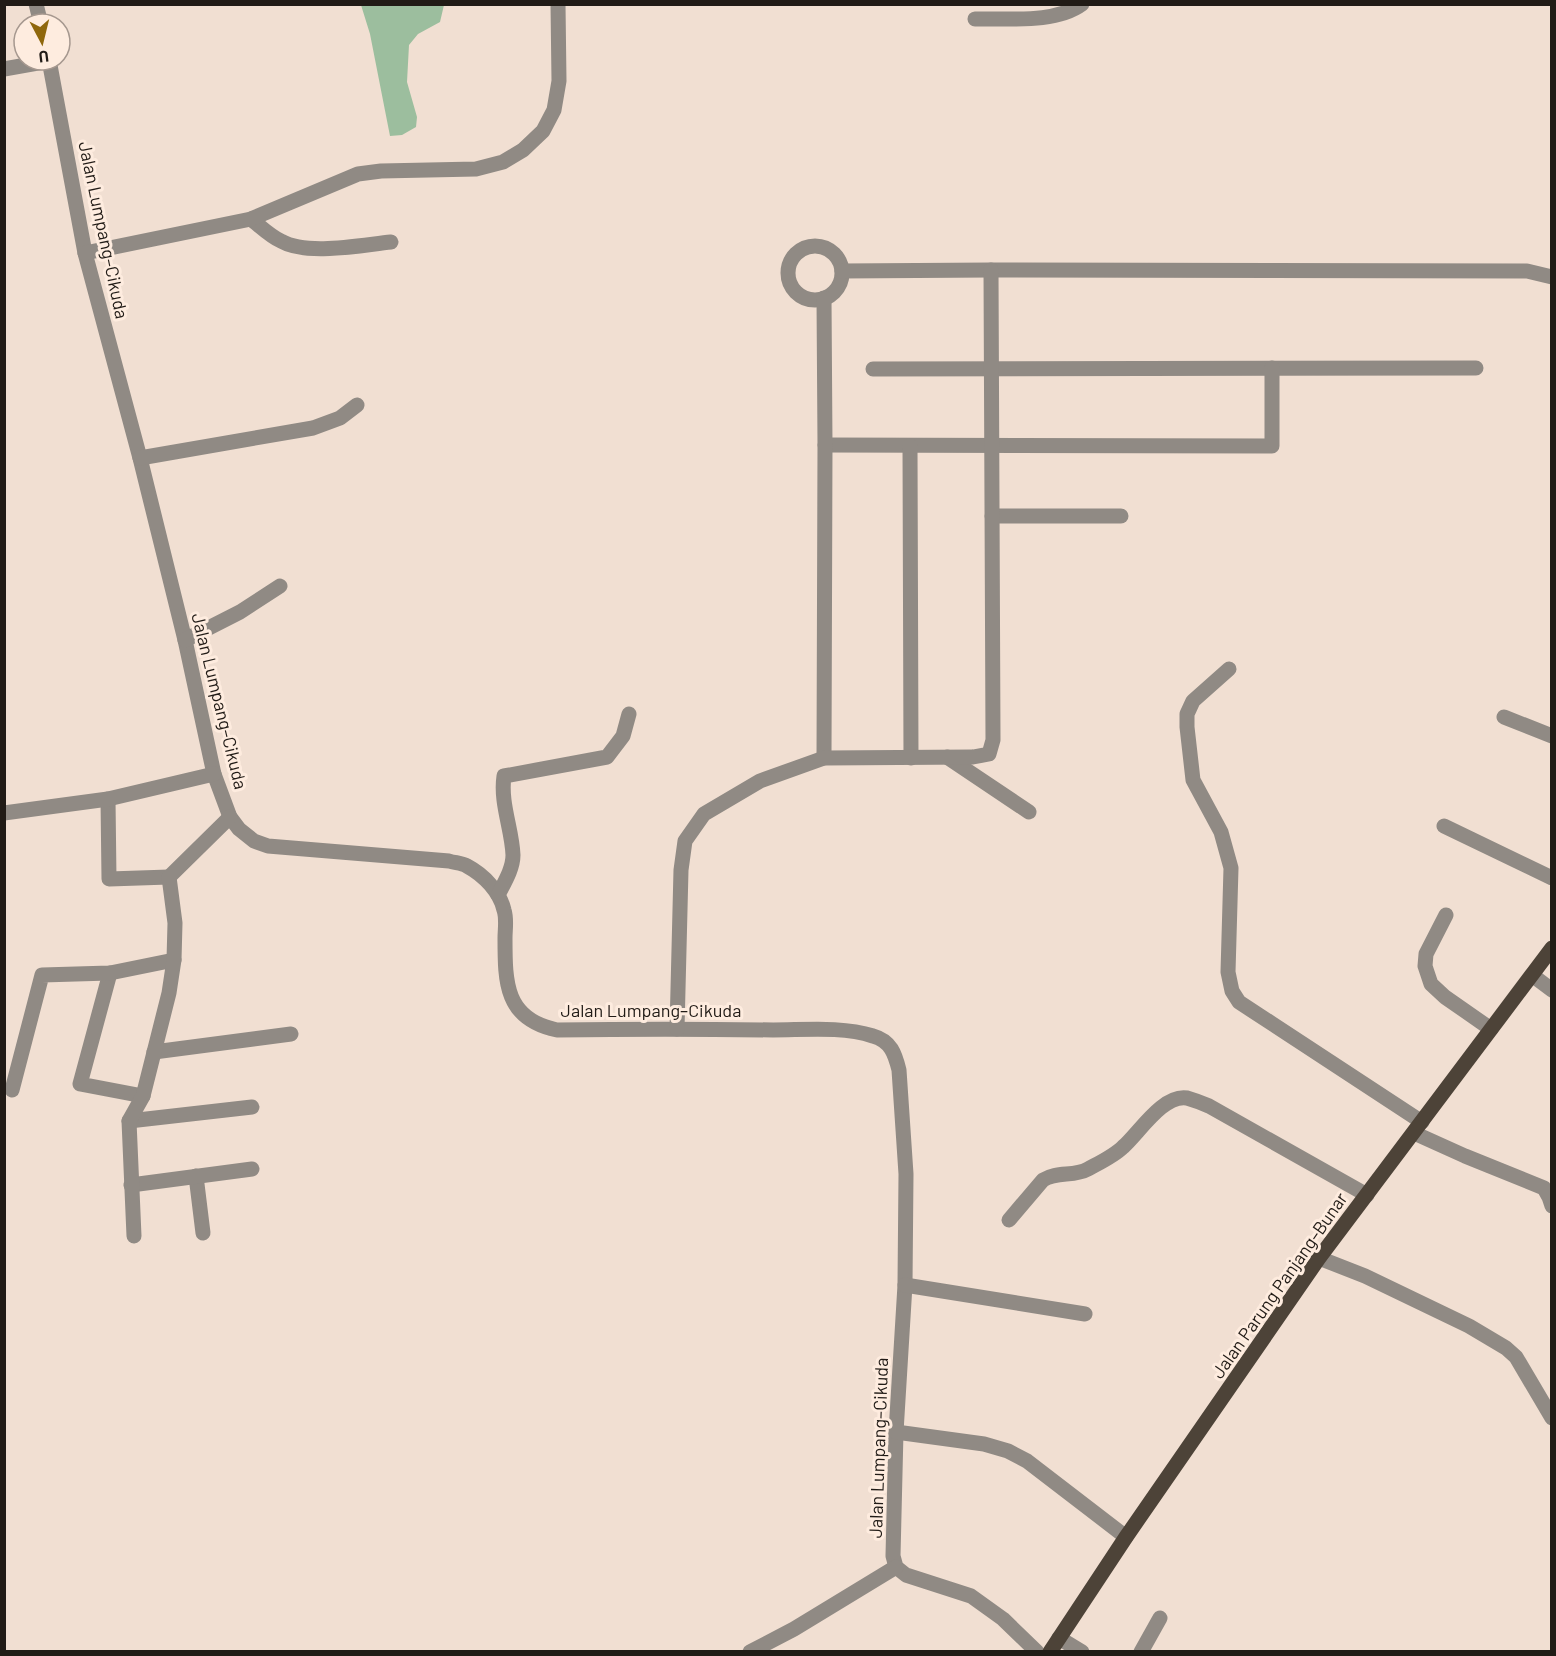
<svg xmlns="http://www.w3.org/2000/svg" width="1556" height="1656" font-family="Barlow,sans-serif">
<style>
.green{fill:#9cbe9e}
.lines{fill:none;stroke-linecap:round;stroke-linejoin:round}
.minor{stroke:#908a84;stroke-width:15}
.major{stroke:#4d4338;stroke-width:15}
.labels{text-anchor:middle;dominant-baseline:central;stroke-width:6;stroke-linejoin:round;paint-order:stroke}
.street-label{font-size:18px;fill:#211b16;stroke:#feecdf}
</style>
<rect width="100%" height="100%" fill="#f1dfd2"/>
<polygon class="green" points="349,5 444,5 440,22 418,34 409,45 407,82 417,117 416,127 402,135 390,136 370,34 361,5"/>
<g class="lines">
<g class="minor">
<polyline points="36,4 41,24"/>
<path d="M 975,19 C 1007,18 1055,24 1082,4"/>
<path d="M 49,60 L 85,253 L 140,458 L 185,640 L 214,774 L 230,817 L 239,829 L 254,841 L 268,846 L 449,861 C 455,863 462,863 467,866 C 484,875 500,892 504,910 C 507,919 505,929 505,938 C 505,983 505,1019 557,1030 C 629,1029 701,1029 773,1030 C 805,1030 842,1026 873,1036 C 891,1041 895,1054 899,1070 L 906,1174 L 905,1285 L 896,1432 L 893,1556 L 896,1567 L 906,1575 L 971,1596 L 1003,1619 L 1037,1652"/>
<polyline points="4,69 49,61"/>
<path d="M 251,219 C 260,226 270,236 281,241 C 307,256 361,245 391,242"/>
<circle cx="815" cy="273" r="27"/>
<polyline points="85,253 251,219 358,174 381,171 476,169 503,162 523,150 543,131 554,110 559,81 558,4"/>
<polyline points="842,271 991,270 1527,271 1552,277"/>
<polyline points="873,369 1476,368"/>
<polyline points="825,445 1272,446 1272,368"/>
<polyline points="910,446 911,758"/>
<polyline points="140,458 313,428 340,418 357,405"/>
<polyline points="992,516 1121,516"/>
<polyline points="185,640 240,612 280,586"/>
<polyline points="1229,669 1193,701 1187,714 1187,727 1193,780 1221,832 1231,868 1228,972 1232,991 1239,1002 1422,1122"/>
<polyline points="1504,717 1552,736"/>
<polyline points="947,757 1029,812"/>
<polyline points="824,758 825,445 824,298"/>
<polyline points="108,799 109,879 169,877"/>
<polyline points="4,813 108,799 214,774"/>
<polyline points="1444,826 1552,878"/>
<path d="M 498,895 C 504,883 513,869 513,855 C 512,829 500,803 504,776 L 607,757 L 623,736 L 629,714"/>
<polyline points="1446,915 1426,954 1425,966 1431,984 1445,997 1491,1029"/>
<polyline points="110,973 80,1084 143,1096"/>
<polyline points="1532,975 1552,990"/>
<polyline points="677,1029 681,870 685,841 704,814 760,781 824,758 973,757 989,754 993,740 991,270"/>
<polyline points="154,1052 291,1034"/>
<polyline points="12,1090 42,975 110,973 174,960"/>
<polyline points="129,1121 252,1107"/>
<polyline points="1414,1133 1465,1156 1544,1188 1549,1197 1552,1206"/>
<polyline points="196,1176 203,1233"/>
<polyline points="131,1185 252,1169"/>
<path d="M 1009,1220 L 1043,1180 C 1057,1171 1074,1177 1088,1169 C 1099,1163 1114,1156 1123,1147 C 1139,1133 1163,1094 1187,1098 C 1194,1100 1202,1103 1209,1106 L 1367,1195"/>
<polyline points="134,1236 129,1121 143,1096 169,993 174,960 175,923 169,877 230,817"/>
<polyline points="1319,1258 1365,1276 1469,1326 1506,1348 1516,1357 1552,1418"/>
<polyline points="905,1285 1085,1314"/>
<polyline points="896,1432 984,1444 1008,1451 1027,1461 1126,1537"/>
<polyline points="1059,1638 1082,1652"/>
<polyline points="750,1652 794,1629 896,1567"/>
<polyline points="1141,1652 1160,1618"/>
</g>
<polyline class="major" points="1050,1652 1126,1537 1319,1258 1552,948"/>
</g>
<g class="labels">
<g class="street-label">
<text transform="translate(104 230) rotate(78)">Jalan Lumpang–Cikuda</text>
<text transform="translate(220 701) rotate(76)">Jalan Lumpang–Cikuda</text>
<text x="651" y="1010">Jalan Lumpang–Cikuda</text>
<text transform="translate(1279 1285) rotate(-55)">Jalan Parung Panjang–Bunar</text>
<text transform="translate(878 1448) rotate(-88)">Jalan Lumpang–Cikuda</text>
</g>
</g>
<rect width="1556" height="1656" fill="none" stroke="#211b16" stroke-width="12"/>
<g transform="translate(42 42) rotate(173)"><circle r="28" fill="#feecdf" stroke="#a6988f" stroke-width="1.5"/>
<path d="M0-4.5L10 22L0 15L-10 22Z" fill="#8f670c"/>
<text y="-9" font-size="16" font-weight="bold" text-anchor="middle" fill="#211b16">U</text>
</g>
</svg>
